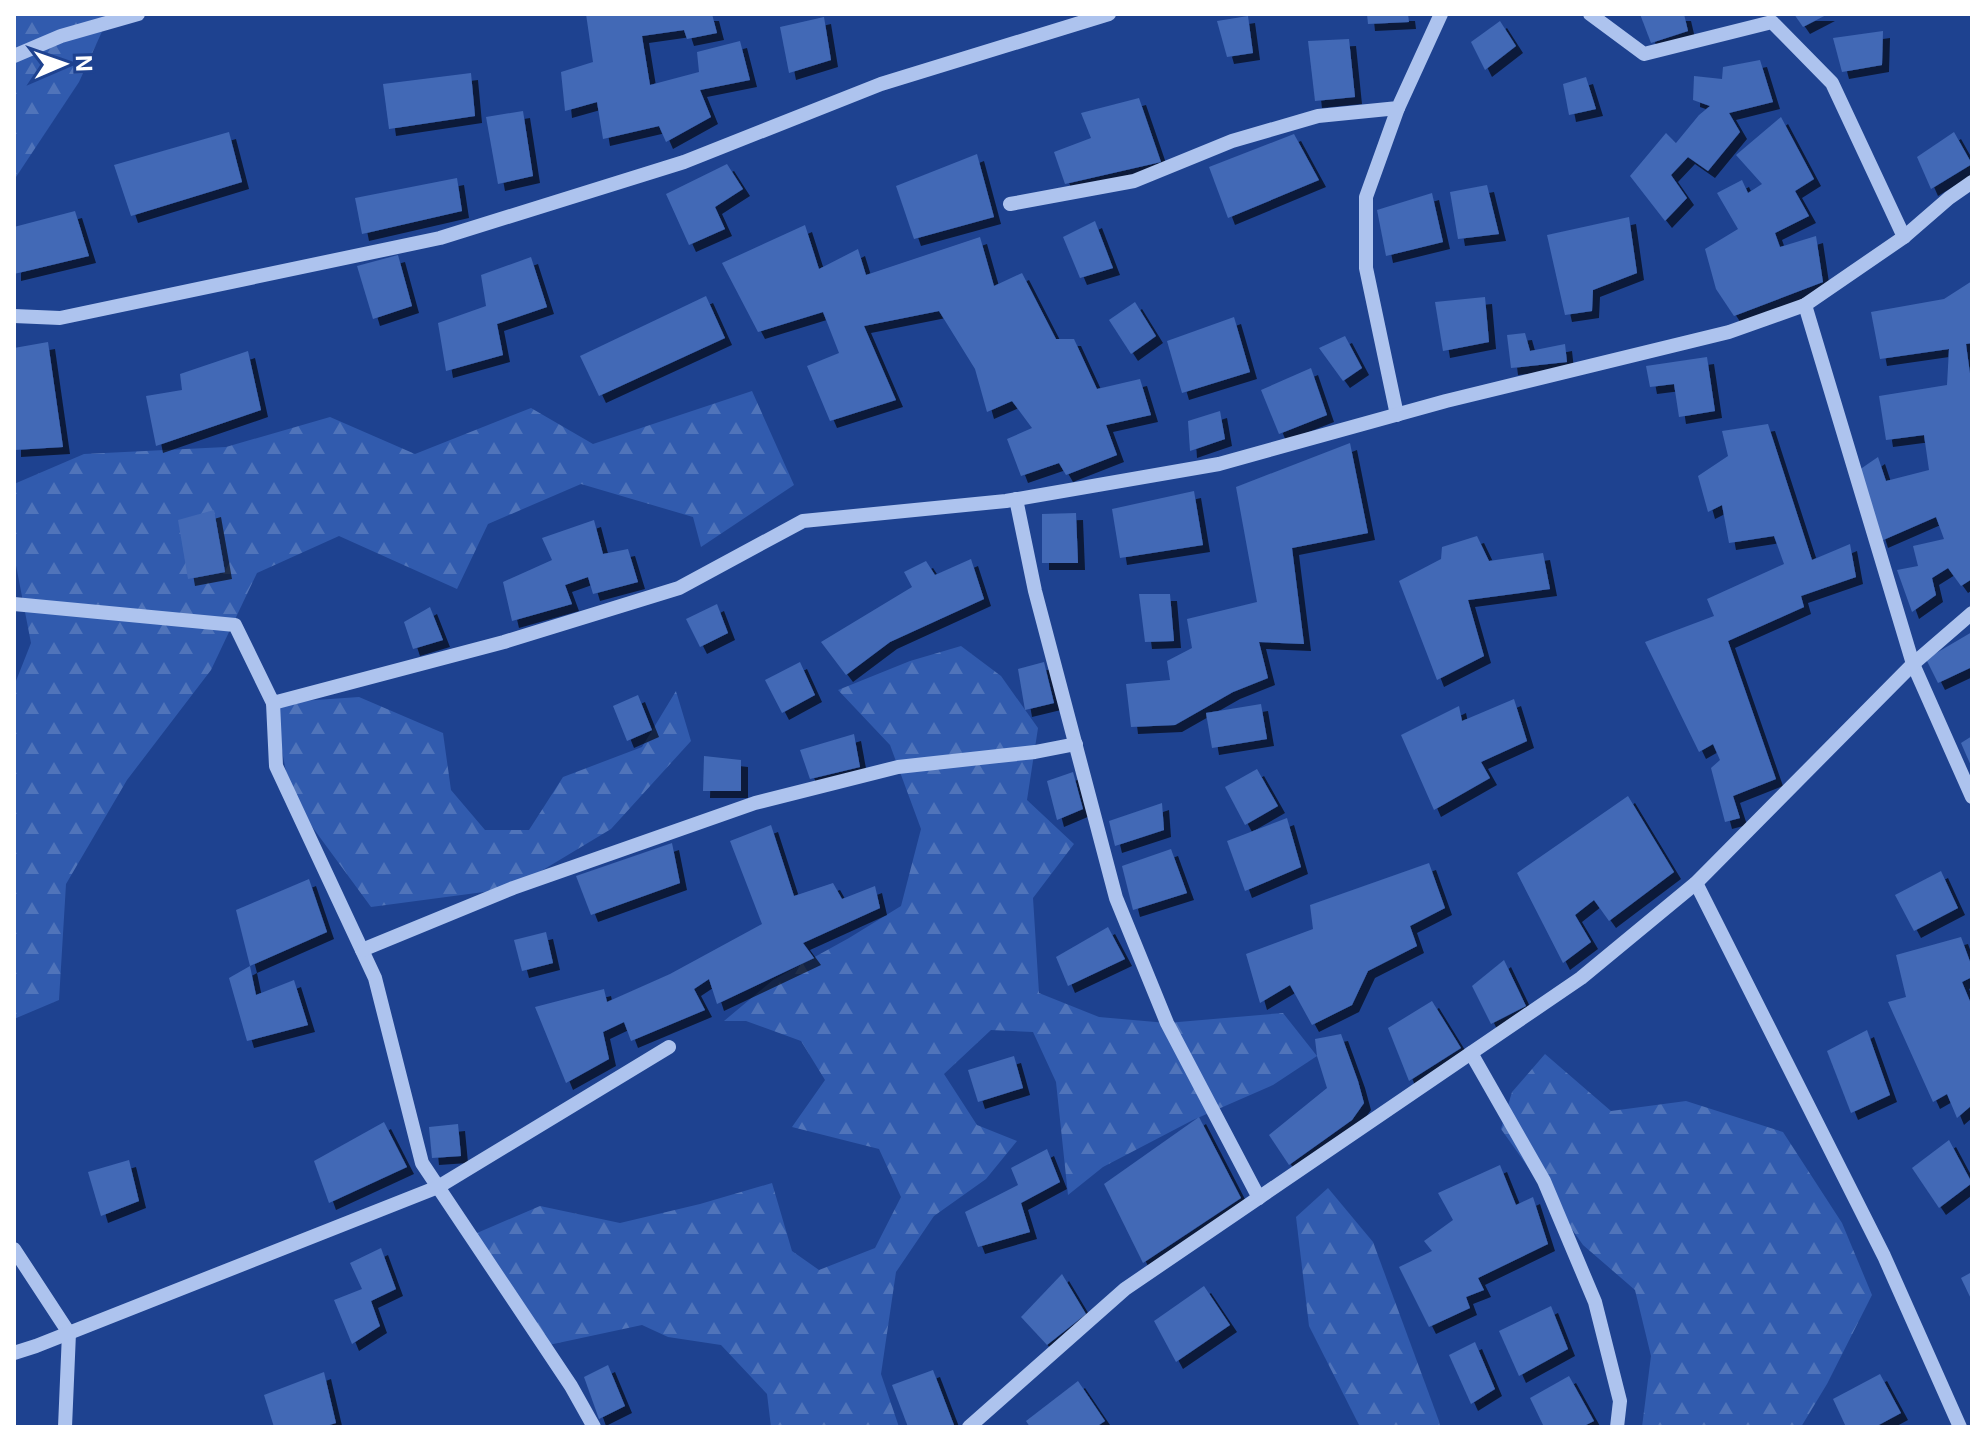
<svg xmlns="http://www.w3.org/2000/svg" width="1986" height="1441" font-family="Inter,sans-serif">
<style>
.forest{fill:url(#forest-firs)}
.building{fill:#4269b6;filter:url(#shadow)}
.lines{fill:none;stroke-linecap:round;stroke-linejoin:round}
.minor{stroke:#adc3ee;stroke-width:14}
</style>
<defs>
<pattern id="forest-firs" width="22" height="20" patternUnits="userSpaceOnUse" patternTransform="scale(2)"><rect width="22" height="20" fill="#315bae"/><path d="M5 1l3.5 6h-7zM16 11l3.5 6h-7z" fill="#5074ba"/></pattern>
<filter id="shadow"><feDropShadow dx="7" dy="7" stdDeviation="0" flood-color="#0009"/></filter>
</defs>
<rect width="100%" height="100%" fill="#1e4290"/>
<g class="forest">
<polygon points="14,14 110,14 79,82 14,180"/>
<polygon points="752,391 794,485 701,547 693,517 581,484 488,524 457,589 339,536 257,573 211,670 127,780 66,884 59,1000 14,1019 14,686 31,643 14,555 14,484 84,454 226,447 330,417 415,454 531,408 593,444"/>
<polygon points="961,646 1001,676 1038,728 1027,800 1074,844 1033,898 1039,993 1099,1017 1167,1023 1283,1013 1317,1056 1273,1085 1193,1120 1103,1167 1068,1195 1056,1082 1033,1032 991,1030 944,1074 977,1125 1017,1141 986,1179 934,1216 896,1272 881,1374 899,1427 771,1427 767,1394 721,1345 668,1337 642,1325 544,1346 470,1236 540,1206 620,1223 700,1204 772,1183 792,1251 819,1270 875,1248 901,1197 879,1149 792,1127 825,1080 801,1041 746,1021 724,1021 773,980 849,938 901,906 921,829 890,745 838,690 910,661"/>
<polygon points="676,691 691,741 611,829 513,888 371,907 291,798 273,703 359,697 443,733 451,790 485,830 529,830 563,777 642,747"/>
<polygon points="1545,1054 1611,1111 1686,1101 1783,1132 1842,1223 1872,1295 1827,1384 1801,1427 1642,1427 1651,1356 1635,1290 1583,1245 1501,1129 1512,1092"/>
<polygon points="1328,1188 1373,1242 1439,1421 1440,1427 1360,1427 1309,1326 1296,1217"/>
</g>
<g class="building">
<polygon points="586,14 712,14 717,33 687,39 684,30 642,36 650,85 699,72 697,52 740,41 750,80 700,90 711,117 666,142 659,126 603,139 597,102 565,111 561,72 593,62"/>
<polygon points="1367,14 1408,14 1409,22 1368,24"/>
<polygon points="1640,14 1684,14 1688,31 1651,43"/>
<polygon points="1794,14 1828,14 1803,27"/>
<polygon points="1248,16 1253,53 1227,57 1217,21"/>
<polygon points="824,17 831,60 789,73 780,27"/>
<polygon points="1500,21 1516,46 1485,70 1471,42"/>
<polygon points="1883,31 1882,65 1842,72 1833,38"/>
<polygon points="1349,39 1355,97 1315,101 1308,41"/>
<polygon points="1760,60 1773,102 1729,113 1740,132 1708,171 1688,157 1671,175 1687,198 1665,221 1630,176 1666,133 1676,143 1699,115 1710,106 1693,100 1694,76 1722,79 1723,67"/>
<polygon points="471,73 475,116 389,129 383,84"/>
<polygon points="1586,77 1596,109 1569,115 1563,84"/>
<polygon points="1139,98 1161,162 1065,184 1054,152 1091,138 1081,113"/>
<polygon points="523,111 533,176 498,184 486,117"/>
<polygon points="1781,117 1814,179 1795,191 1809,216 1775,233 1780,247 1816,236 1823,282 1734,316 1716,289 1705,249 1738,229 1717,193 1742,180 1748,193 1762,184 1736,155"/>
<polygon points="229,132 242,182 131,216 114,165"/>
<polygon points="1954,132 1972,164 1931,189 1917,157"/>
<polygon points="1294,134 1319,180 1228,218 1209,167"/>
<polygon points="977,154 994,217 914,239 896,186"/>
<polygon points="727,164 743,189 715,207 725,229 689,245 666,194"/>
<polygon points="457,178 462,211 362,234 355,198"/>
<polygon points="1487,185 1499,234 1458,239 1450,192"/>
<polygon points="1432,193 1443,242 1386,256 1377,210"/>
<polygon points="75,211 89,256 14,274 14,227"/>
<polygon points="1629,217 1637,273 1593,290 1592,311 1565,315 1547,235"/>
<polygon points="1095,221 1113,268 1080,278 1063,237"/>
<polygon points="805,225 819,269 858,249 866,275 980,237 994,286 1022,273 1056,339 1074,339 1097,389 1140,379 1151,415 1106,425 1117,455 1066,475 1059,463 1021,476 1007,439 1032,428 1012,401 987,412 975,369 939,311 864,326 896,400 830,421 807,366 839,353 823,312 758,332 722,263"/>
<polygon points="398,255 412,306 373,319 357,266"/>
<polygon points="531,257 547,307 497,324 503,355 446,371 438,323 486,306 481,275"/>
<polygon points="1972,281 1972,343 1966,344 1971,381 1972,380 1972,579 1961,586 1948,568 1932,578 1936,595 1912,612 1897,570 1918,566 1913,546 1944,539 1936,517 1881,541 1859,470 1878,457 1886,481 1929,470 1924,435 1886,440 1879,396 1947,385 1949,349 1880,359 1871,312 1944,299"/>
<polygon points="706,296 725,338 599,396 580,356"/>
<polygon points="1485,297 1489,342 1443,351 1435,302"/>
<polygon points="1135,302 1156,336 1131,354 1109,320"/>
<polygon points="1234,317 1250,372 1182,393 1167,341"/>
<polygon points="1525,333 1530,351 1565,344 1567,362 1511,368 1507,335"/>
<polygon points="1345,336 1362,368 1343,381 1319,348"/>
<polygon points="48,342 63,447 14,450 14,348"/>
<polygon points="248,351 261,410 156,446 146,396 182,390 180,374"/>
<polygon points="1707,357 1715,411 1679,417 1674,384 1650,387 1646,366"/>
<polygon points="1311,368 1327,415 1279,434 1261,390"/>
<polygon points="1220,411 1225,439 1190,451 1188,421"/>
<polygon points="1768,424 1812,560 1850,544 1856,577 1801,596 1804,607 1728,641 1776,779 1733,796 1740,818 1725,822 1711,768 1720,760 1713,744 1699,752 1645,642 1714,616 1707,599 1784,564 1774,536 1729,543 1722,505 1708,512 1698,476 1728,456 1722,431"/>
<polygon points="1350,443 1368,533 1292,548 1304,644 1259,642 1268,678 1233,692 1175,725 1131,727 1126,684 1170,680 1167,661 1192,648 1187,619 1257,602 1236,487"/>
<polygon points="1194,491 1203,545 1120,558 1112,509"/>
<polygon points="214,510 225,572 188,579 178,520"/>
<polygon points="1076,513 1078,563 1042,563 1042,514"/>
<polygon points="594,520 603,554 628,549 638,582 593,594 588,577 565,585 572,604 512,621 503,582 552,560 542,538"/>
<polygon points="1477,536 1489,561 1543,553 1550,589 1468,600 1484,656 1437,680 1399,581 1441,559 1442,547"/>
<polygon points="971,559 984,599 890,642 846,675 821,642 912,587 904,572 926,561 935,575"/>
<polygon points="1139,594 1170,594 1174,641 1145,642"/>
<polygon points="717,604 728,633 700,647 686,619"/>
<polygon points="430,607 443,640 413,649 404,622"/>
<polygon points="1972,632 1972,667 1938,683 1926,659"/>
<polygon points="800,662 815,695 782,713 765,680"/>
<polygon points="1044,662 1054,703 1025,710 1018,669"/>
<polygon points="638,695 652,730 627,741 613,706"/>
<polygon points="1514,699 1527,741 1481,762 1490,778 1434,810 1401,735 1459,706 1462,721"/>
<polygon points="1261,704 1267,739 1212,748 1206,713"/>
<polygon points="854,734 860,767 810,779 800,750"/>
<polygon points="1972,736 1972,768 1961,743"/>
<polygon points="704,756 741,760 741,791 703,791"/>
<polygon points="1257,769 1278,806 1245,825 1225,787"/>
<polygon points="1073,772 1083,809 1057,820 1047,781"/>
<polygon points="1628,796 1674,872 1609,921 1594,900 1575,915 1591,942 1563,963 1517,873"/>
<polygon points="1162,803 1164,830 1115,846 1109,821"/>
<polygon points="1287,818 1301,867 1245,891 1227,841"/>
<polygon points="771,825 794,896 833,883 842,899 875,886 880,908 803,943 814,958 717,1004 709,979 694,989 705,1010 631,1041 624,1022 603,1032 609,1059 566,1083 535,1007 604,989 607,1002 670,974 762,924 730,841"/>
<polygon points="672,843 680,883 591,915 576,876"/>
<polygon points="1171,849 1187,893 1133,910 1122,866"/>
<polygon points="1429,863 1445,908 1410,926 1417,946 1368,971 1352,1005 1312,1025 1290,985 1260,1003 1246,954 1313,929 1310,905"/>
<polygon points="1941,871 1958,908 1914,931 1895,895"/>
<polygon points="309,879 327,932 250,966 236,910"/>
<polygon points="1108,927 1125,959 1068,986 1056,957"/>
<polygon points="546,932 553,963 522,971 514,940"/>
<polygon points="1961,937 1972,967 1972,977 1962,982 1972,1006 1972,1105 1957,1118 1947,1094 1933,1102 1888,1002 1906,997 1896,955"/>
<polygon points="1504,960 1526,1006 1491,1024 1472,986"/>
<polygon points="250,966 256,995 294,980 308,1025 247,1041 229,978"/>
<polygon points="1432,1001 1461,1048 1409,1081 1388,1028"/>
<polygon points="1867,1030 1890,1095 1851,1113 1827,1051"/>
<polygon points="1341,1034 1358,1081 1364,1103 1352,1120 1289,1165 1269,1135 1327,1088 1317,1056 1315,1039"/>
<polygon points="1014,1056 1023,1088 978,1102 968,1070"/>
<polygon points="1199,1117 1241,1198 1143,1263 1104,1184"/>
<polygon points="384,1122 407,1167 329,1203 314,1161"/>
<polygon points="458,1124 461,1156 432,1158 429,1127"/>
<polygon points="1949,1140 1972,1183 1939,1208 1912,1168"/>
<polygon points="1047,1149 1060,1182 1021,1203 1030,1232 978,1247 965,1212 1018,1185 1011,1168"/>
<polygon points="129,1160 139,1201 101,1216 88,1172"/>
<polygon points="1500,1165 1516,1205 1533,1197 1548,1244 1478,1278 1484,1290 1466,1297 1470,1308 1429,1327 1399,1267 1432,1251 1424,1241 1453,1220 1438,1193"/>
<polygon points="381,1248 396,1289 371,1301 380,1326 352,1344 334,1300 362,1289 350,1263"/>
<polygon points="1972,1272 1972,1301 1961,1278"/>
<polygon points="1062,1274 1086,1314 1047,1345 1021,1317"/>
<polygon points="1204,1286 1230,1325 1176,1362 1154,1321"/>
<polygon points="1551,1306 1568,1349 1519,1376 1499,1331"/>
<polygon points="1475,1342 1495,1389 1471,1404 1449,1355"/>
<polygon points="608,1365 625,1406 599,1419 584,1377"/>
<polygon points="933,1370 954,1425 948,1427 908,1427 892,1385"/>
<polygon points="324,1372 336,1423 323,1427 274,1427 264,1395"/>
<polygon points="1880,1374 1901,1413 1875,1427 1846,1427 1833,1399"/>
<polygon points="1569,1376 1594,1421 1582,1427 1544,1427 1530,1398"/>
<polygon points="1078,1381 1105,1421 1096,1427 1030,1427 1026,1421"/>
</g>
<g class="lines">
<g class="minor">
<polyline points="1590,14 1644,54 1772,22 1832,83 1904,237"/>
<polyline points="14,56 61,36 138,14"/>
<polyline points="1010,204 1134,181 1232,141 1318,116 1398,108 1441,14"/>
<polyline points="1805,305 1913,664 1972,797"/>
<polyline points="14,316 60,318 440,238 684,162 881,84 1109,14"/>
<polyline points="1397,415 1366,268 1366,197 1398,108"/>
<polyline points="1016,499 1035,591 1116,898 1167,1023 1259,1198"/>
<polyline points="14,604 235,625 273,703 504,642 679,588 803,521 1006,501 1219,464 1446,401 1729,332 1805,305 1904,237 1949,198 1972,182"/>
<polyline points="273,703 276,766 375,978 422,1163 571,1386 594,1427"/>
<polyline points="1696,883 1884,1256 1960,1427"/>
<polyline points="362,950 513,888 755,803 898,767 1035,752 1076,744"/>
<polyline points="1471,1053 1544,1181 1595,1302 1620,1401 1617,1427"/>
<polyline points="14,1249 69,1333 65,1427"/>
<polyline points="14,1353 36,1346 438,1187 669,1047"/>
<polyline points="969,1427 1125,1289 1581,978 1696,883 1913,664 1972,613"/>
</g>
</g>
<rect width="1986" height="1441" fill="none" stroke="#ffffff" stroke-width="32"/>
<g transform="translate(64 64) rotate(88)" stroke="#1e4290" stroke-width="6" paint-order="stroke">
<path d="M0-6L14 30L0 20L-14 30Z" fill="#ffffff"/>
<text y="-12" font-size="22" font-weight="bold" text-anchor="middle" fill="#ffffff">N</text>
</g>
</svg>
